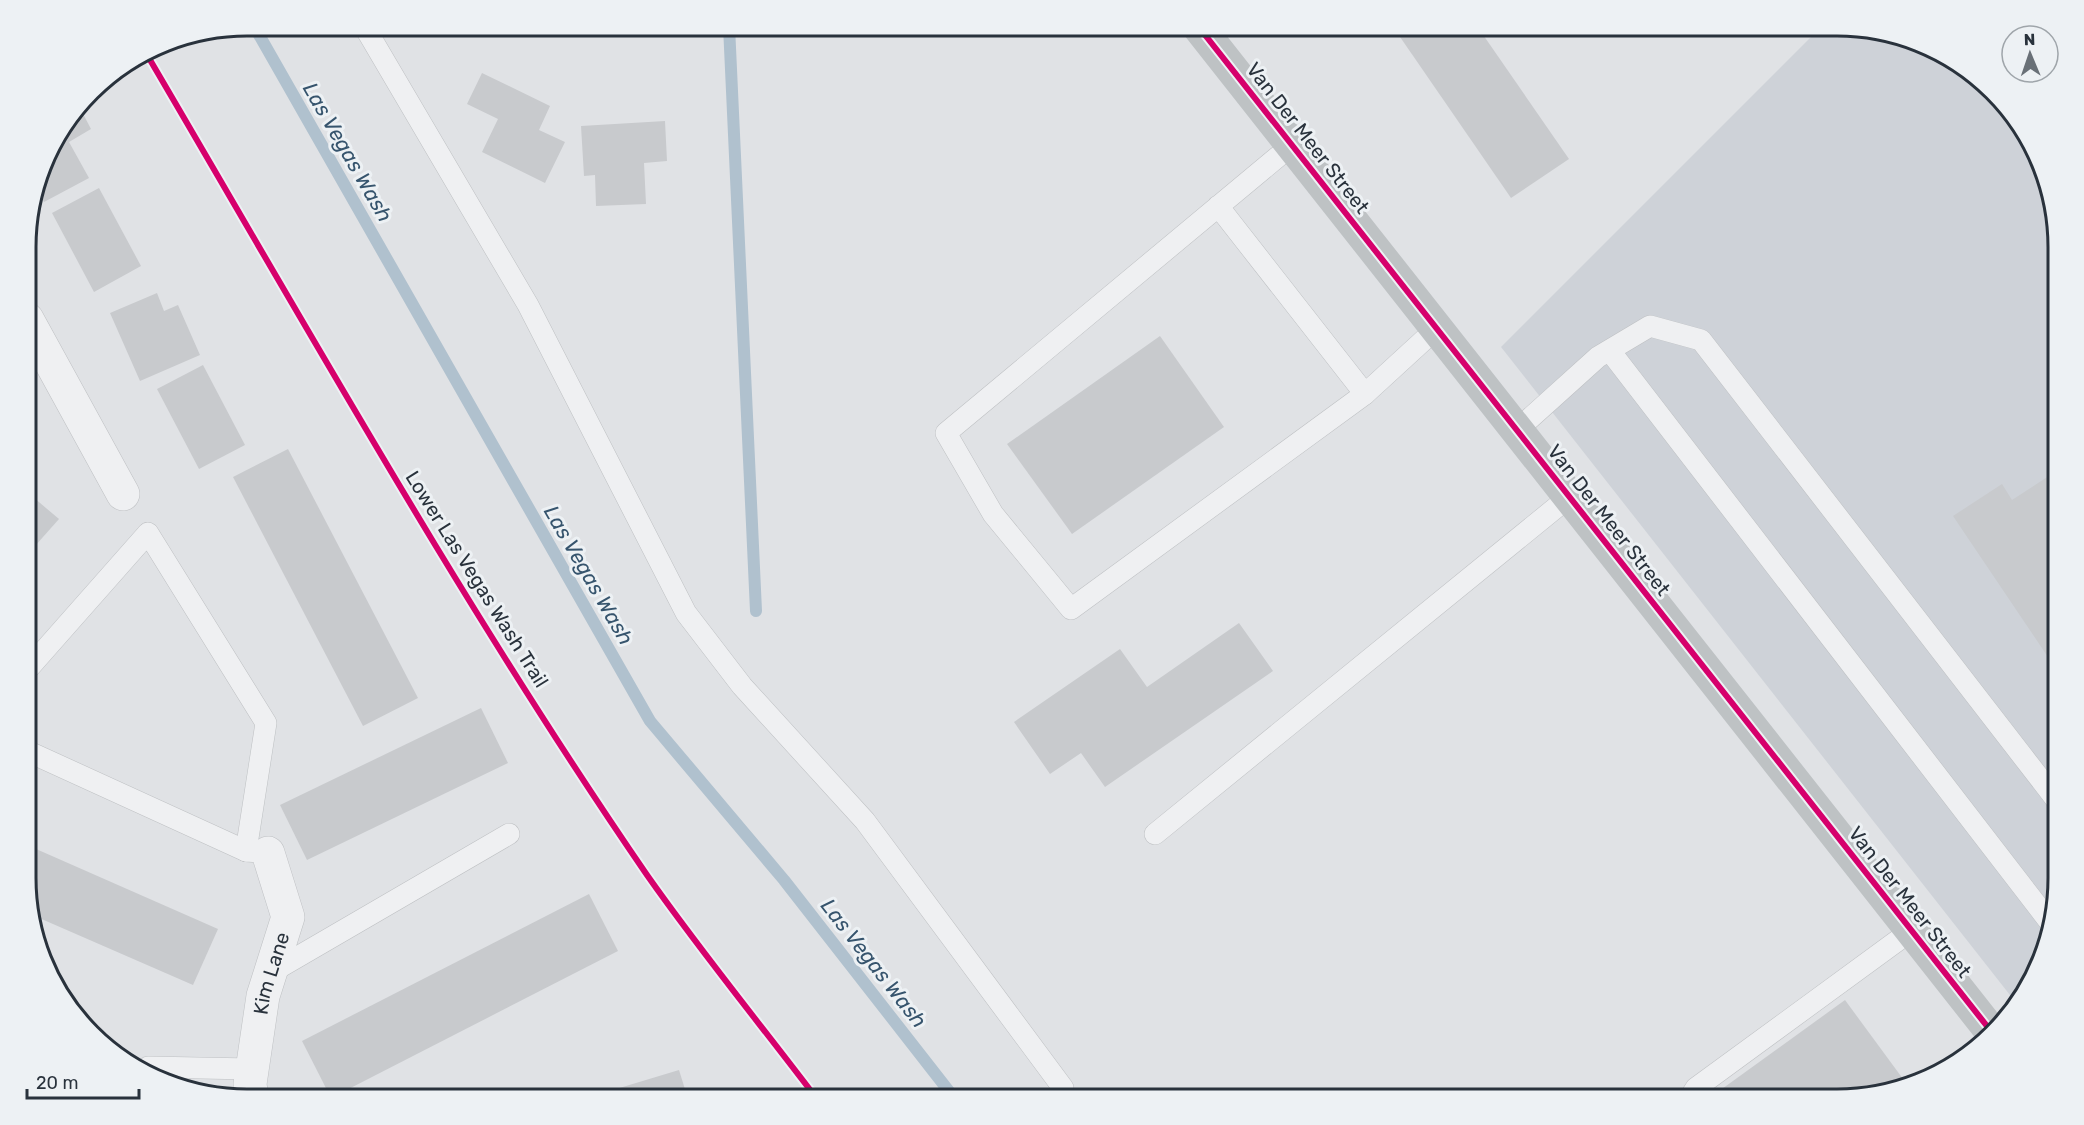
<svg xmlns="http://www.w3.org/2000/svg" width="2084" height="1125" font-family="Rubik,sans-serif">
<style>
.built{fill:#ced2d8}
.lines{fill:none;stroke-linecap:round;stroke-linejoin:round}
.stream{stroke:#b0c1ce;stroke-width:12}
.building{fill:#c8cacd}
.lane-casing{stroke:#bec0c3;stroke-width:22}
.street-casing{stroke:#bec0c3;stroke-width:34}
.lane{stroke:#eff0f2;stroke-width:21}
.street{stroke:#eff0f2;stroke-width:33}
.secondary{stroke:#bec2c4;stroke-width:33}
.cycleway-casing{stroke:#edf1f4;stroke-width:10}
.cycleway{stroke:#d6006c;stroke-width:6}
.labels{text-anchor:middle;dominant-baseline:central;stroke-width:6;stroke-linejoin:round;paint-order:stroke}
.street-label{font-size:20px;fill:#29323c;stroke:#edf1f4}
.water-label{font-size:21px;font-style:italic;fill:#36546d;stroke:#edf1f4}
.rim{fill:none;stroke:#29323c;stroke-width:3}
</style>
<rect width="100%" height="100%" fill="#e0e2e5"/>
<polygon class="built" points="1822,26 1838,26 1948,55 2021,124 2058,232 2058,893 2029,989 2017,1004 1501,347"/>
<g class="lines">
<g class="stream">
<polyline points="254,26 650,721 784,880 955,1099"/>
<polyline points="729,26 756,611"/>
</g>
</g>
<g class="building">
<polygon points="408,26 494,26 495,29 409,34"/>
<polygon points="1410,26 1477,26 1569,159 1511,198 1398,34"/>
<polygon points="482,73 550,106 539,130 565,142 545,183 482,152 498,119 467,104"/>
<polygon points="80,108 91,129 69,142 89,178 44,202 37,188 48,149"/>
<polygon points="665,121 667,161 644,163 646,204 596,206 595,175 584,176 581,126"/>
<polygon points="99,188 141,266 94,292 52,213"/>
<polygon points="157,293 164,311 178,305 200,355 140,381 110,313"/>
<polygon points="1160,336 1224,427 1072,534 1007,444"/>
<polygon points="203,365 245,445 199,469 157,389"/>
<polygon points="288,449 418,698 363,726 233,477"/>
<polygon points="2058,470 2058,672 1953,516 2002,484 2012,500"/>
<polygon points="27,492 59,519 27,555"/>
<polygon points="1239,623 1273,671 1105,787 1081,753 1050,774 1014,722 1120,649 1147,687"/>
<polygon points="481,708 508,763 307,860 280,805"/>
<polygon points="27,845 218,929 193,985 30,914 27,907"/>
<polygon points="589,894 618,951 331,1098 302,1041"/>
<polygon points="1845,1000 1906,1083 1852,1099 1708,1099"/>
<polygon points="679,1070 688,1099 583,1099"/>
</g>
<g class="lines">
<g class="lane-casing">
<g id="lane">
<polyline points="364,26 528,305 686,613 742,686 865,821 1063,1088"/>
<polyline points="1218,206 1365,394 1071,609 993,514 946,433 1292,145"/>
<polyline points="1610,351 2049,921"/>
<polyline points="1365,394 1437,328"/>
<polyline points="1517,430 1598,357 1650,326 1701,340 2058,802"/>
<polyline points="27,670 148,533 266,723 246,851"/>
<polyline points="27,751 246,851 259,852"/>
<polyline points="1155,834 1569,497"/>
<polyline points="270,973 509,834"/>
<polyline points="148,1067 252,1069"/>
<polyline points="1689,1099 1696,1088 1912,930"/>
</g>
</g>
<g class="street-casing">
<g id="street">
<polyline points="27,319 123,494"/>
<path id="s1" d="M 252,1099 L 250,1084 L 263,996 L 288,917 L 268,853"/>
</g>
</g>
<use href="#lane" class="lane"/>
<use href="#street" class="street"/>
<polyline class="secondary" points="1198,26 1994,1035"/>
<g class="cycleway-casing">
<g id="cycleway">
<polyline points="1198,26 1994,1035"/>
<path d="M 146,53 C 308,329 465,610 647,875 C 701,952 761,1025 817,1099"/>
</g>
</g>
<use href="#cycleway" class="cycleway"/>
</g>
<g class="labels">
<g class="street-label">
<text transform="translate(1308 138) rotate(52)">Van Der Meer Street</text>
<text transform="translate(1609 520) rotate(52)">Van Der Meer Street</text>
<text transform="translate(477 579) rotate(58)">Lower Las Vegas Wash Trail</text>
<text transform="translate(1910 902) rotate(52)">Van Der Meer Street</text>
<text stroke="none"><textPath href="#s1" startOffset="128">Kim Lane</textPath></text>
</g>
<g class="water-label">
<text transform="translate(348 152) rotate(60)">Las Vegas Wash</text>
<text transform="translate(589 575) rotate(60)">Las Vegas Wash</text>
<text transform="translate(874 963) rotate(52)">Las Vegas Wash</text>
</g>
</g>
<path d="M0 0H2084V1125H0ZM247 36H1837A211 211 0 0 1 2048 247V878A211 211 0 0 1 1837 1089H247A211 211 0 0 1 36 878V247A211 211 0 0 1 247 36Z" fill="#edf1f4" fill-rule="evenodd"/>
<path class="rim" d="M247 36H1837A211 211 0 0 1 2048 247V878A211 211 0 0 1 1837 1089H247A211 211 0 0 1 36 878V247A211 211 0 0 1 247 36Z"/>
<g transform="translate(2030 54) rotate(358)"><circle r="28" fill="#edf1f4" stroke="#9fa5aa" stroke-width="1.5"/>
<path d="M0-4.5L10 22L0 15L-10 22Z" fill="#697077"/>
<text y="-9" font-size="16" font-weight="bold" text-anchor="middle" fill="#29323c">N</text>
</g>
<path d="M27 1089v9h112v-9" fill="none" stroke="#29323c" stroke-width="3"/>
<text x="36" y="1089" font-size="18" fill="#29323c" stroke="#edf1f4" stroke-width="4.5" paint-order="stroke">20 m</text>
</svg>
